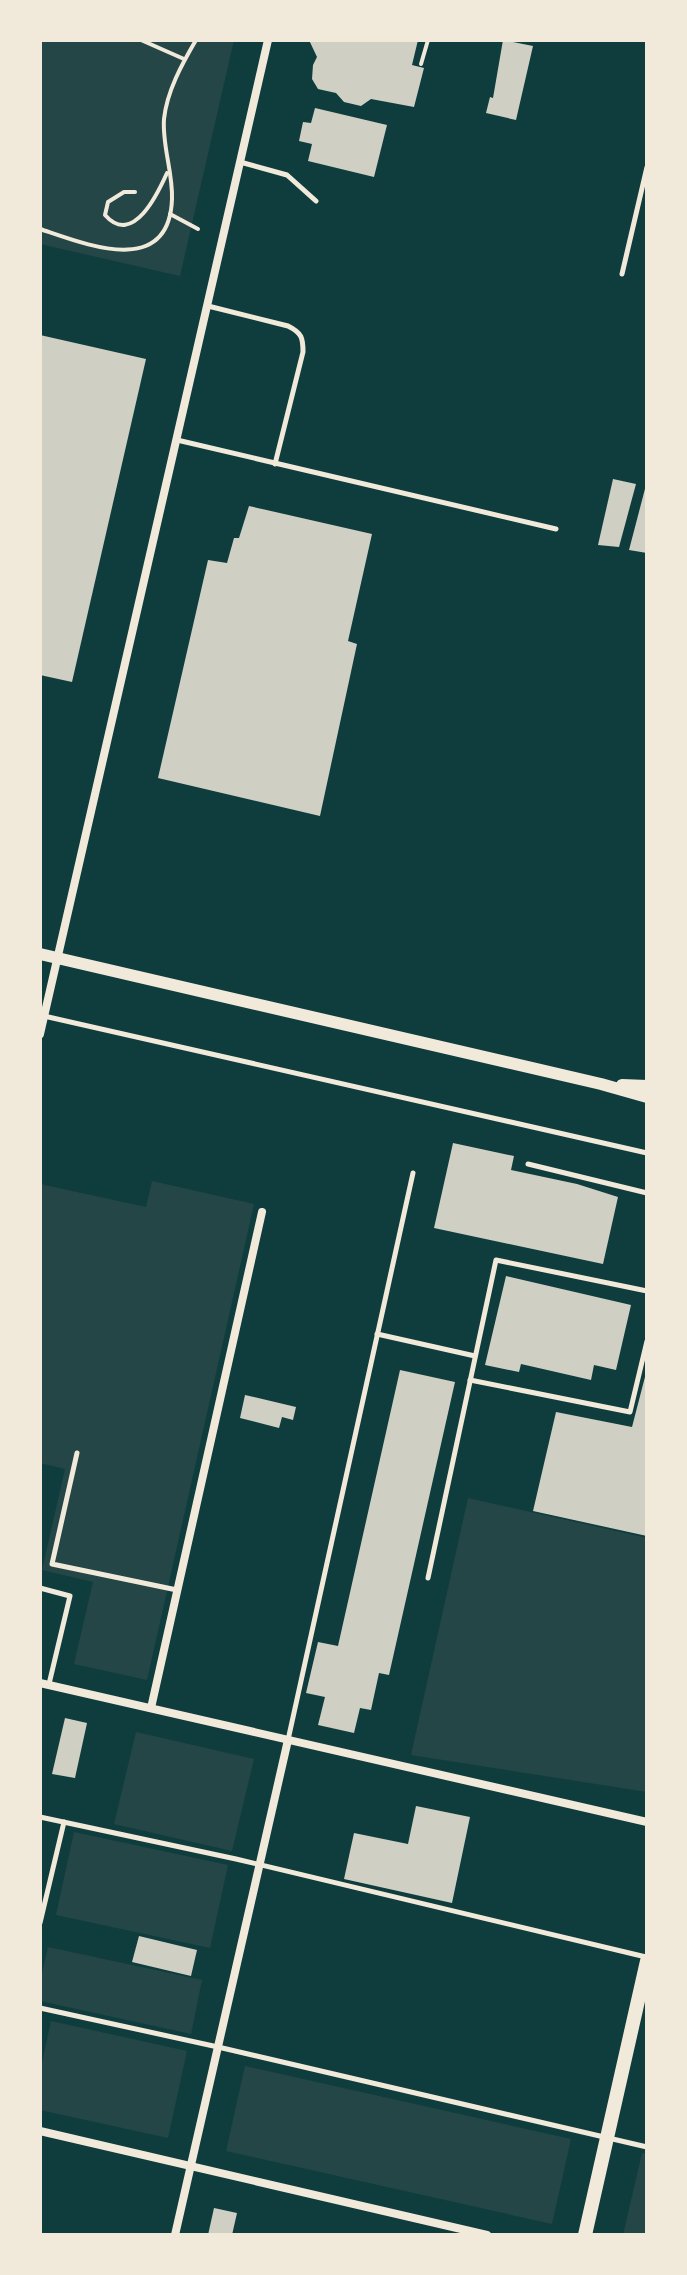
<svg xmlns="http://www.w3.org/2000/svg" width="687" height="2275" font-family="'Open Sans',sans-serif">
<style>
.green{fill:#244646}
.building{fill:#cfcfc3}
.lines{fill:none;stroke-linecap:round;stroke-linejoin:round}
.path{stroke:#f1e9da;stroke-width:4}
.service{stroke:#f1e9da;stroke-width:5}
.minor{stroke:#f1e9da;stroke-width:8}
.tertiary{stroke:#f1e9da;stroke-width:12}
.secondary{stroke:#f1e9da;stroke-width:14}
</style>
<rect width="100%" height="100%" fill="#0f3d3e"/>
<g class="green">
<polygon points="40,40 234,40 180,276 40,244"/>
<polygon points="152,1181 254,1204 147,1680 74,1664 93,1582 42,1570 65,1469 40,1463 40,1184 146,1207"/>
<polygon points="468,1498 647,1538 647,1792 411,1755"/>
<polygon points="136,1732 254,1759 232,1851 114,1824"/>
<polygon points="74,1832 228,1865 210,1948 56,1915"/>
<polygon points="48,1947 202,1980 191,2034 40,2001 40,1982"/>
<polygon points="51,2021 187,2051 168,2138 40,2110 40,2072"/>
<polygon points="245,2066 571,2139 552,2224 226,2151"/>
<polygon points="642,2153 647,2154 647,2235 623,2235"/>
</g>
<g class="building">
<polygon points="309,40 418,40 412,65 424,68 414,107 371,99 361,106 344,102 336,93 318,89 312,79 313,65 317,57"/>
<polygon points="503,40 533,46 516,120 486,113 490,97 493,98"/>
<polygon points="315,108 387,125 374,177 308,161 312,144 299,141 303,122 311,123"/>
<polygon points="40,335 146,359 72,682 40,675"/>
<polygon points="613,479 636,484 619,547 598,545"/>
<polygon points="646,485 647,485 647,553 629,550"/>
<polygon points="249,506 372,534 348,641 357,644 320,816 158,778 208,560 227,563 234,538 239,538"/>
<polygon points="453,1143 514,1156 511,1170 577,1184 618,1197 603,1264 434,1228"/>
<polygon points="506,1276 631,1305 616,1370 594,1365 591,1380 521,1364 519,1372 485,1365"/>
<polygon points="400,1370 455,1382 389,1675 379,1673 371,1710 360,1708 354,1733 318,1725 325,1697 306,1693 318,1642 338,1646"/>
<polygon points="646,1373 647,1536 533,1511 556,1412 632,1427"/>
<polygon points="245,1395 296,1407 293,1420 282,1417 279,1428 240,1418"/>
<polygon points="65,1718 87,1723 75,1778 52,1774"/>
<polygon points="416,1806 470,1817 452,1903 344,1879 354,1833 408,1844"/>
<polygon points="139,1936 197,1950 191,1976 132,1962"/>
<polygon points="214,2208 237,2213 232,2235 208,2235"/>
</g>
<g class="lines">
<g class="path">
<polyline points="141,40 184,59"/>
<polyline points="421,64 428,40"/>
<path d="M 135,192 L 124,192 L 108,202 L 105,215 C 133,247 158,193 167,173"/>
<polyline points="170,214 198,229"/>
<path d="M 40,229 C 85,244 169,279 172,199 C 173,172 162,146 164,119 C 167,91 182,64 196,40"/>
</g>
<g class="service">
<polyline points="240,162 287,175 316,201"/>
<polyline points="622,274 647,167"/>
<path d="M 208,306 L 288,326 C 302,333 303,338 303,352 L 275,464"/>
<polyline points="177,440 556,529"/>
<polyline points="44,1016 647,1153"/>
<polyline points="528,1164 647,1193"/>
<polyline points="377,1334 475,1356"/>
<polyline points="470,1380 630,1412 647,1341"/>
<polyline points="77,1453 52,1564 177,1590"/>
<polyline points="428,1578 496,1260 647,1291"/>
<polyline points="40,1588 70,1596 49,1684"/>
<polyline points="288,1740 413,1173"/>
<polyline points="40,1817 236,1859 646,1957"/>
<polyline points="40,1923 64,1822"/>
<polyline points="40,2008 218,2047 647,2147"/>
</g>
<g class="minor">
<polyline points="40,1034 268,40"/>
<polyline points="40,1683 647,1822"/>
<polyline points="151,1708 262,1212"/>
<polyline points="40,2131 487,2235"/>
<polyline points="175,2235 288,1740"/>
</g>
<g class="tertiary">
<polyline points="40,954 601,1084 647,1097"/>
<polyline points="622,1085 647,1086"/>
</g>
<polyline class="secondary" points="585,2235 647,1961"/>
</g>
<rect width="687" height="2275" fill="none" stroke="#f1e9da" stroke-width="84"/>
</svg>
